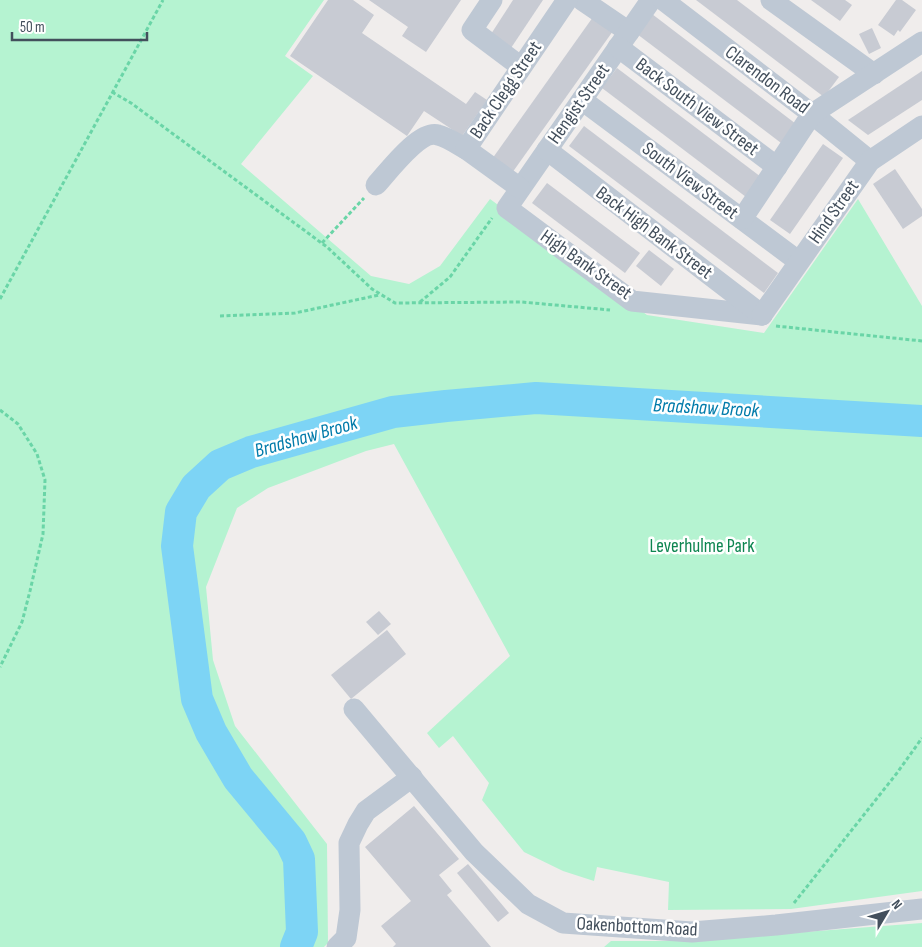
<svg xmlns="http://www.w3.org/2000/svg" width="922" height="947" font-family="'Sofia Sans Condensed',sans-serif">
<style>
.green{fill:#b5f3d1}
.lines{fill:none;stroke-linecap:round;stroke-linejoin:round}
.river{stroke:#7dd4f5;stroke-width:32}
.building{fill:#c8cbd3}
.path{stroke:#6ad5a7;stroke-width:3;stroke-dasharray:4 2.5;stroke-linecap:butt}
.minor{stroke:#bec8d4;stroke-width:21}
.labels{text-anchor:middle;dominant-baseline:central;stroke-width:5;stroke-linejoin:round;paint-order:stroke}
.street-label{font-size:19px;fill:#434f5c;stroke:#fff}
.park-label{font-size:19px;fill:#0d8550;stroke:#fff}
.water-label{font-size:20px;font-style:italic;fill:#017baa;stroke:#fff}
</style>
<rect width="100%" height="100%" fill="#f0edec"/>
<g class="green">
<polygon points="0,0 324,0 285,56 313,76 241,164 371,276 409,284 440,266 490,199 647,315 764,333 858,199 922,306 922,891 791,909 668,910 669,882 597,867 594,881 563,871 524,852 482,800 489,783 453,736 439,748 427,733 510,656 394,444 366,451 268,488 237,508 206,587 213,660 235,726 327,844 328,943 324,947 0,947"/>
<polygon points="922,923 922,947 604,947 611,941 687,941"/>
</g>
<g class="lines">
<polyline class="river" points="296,947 302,932 299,859 291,842 238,778 211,732 197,699 177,546 181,512 196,487 220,465 251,452 393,412 446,406 536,398 922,421"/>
</g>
<g class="building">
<polygon points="328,0 353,0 374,15 362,33 466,104 475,92 487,100 462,136 424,111 407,136 290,56"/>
<polygon points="369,0 461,0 426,52 402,36 408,27"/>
<polygon points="513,0 543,0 511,48 491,34"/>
<polygon points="696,0 737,0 839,77 824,97"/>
<polygon points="811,0 845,0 852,5 840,21"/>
<polygon points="896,0 902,0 916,10 900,32 898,30 894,36 878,25"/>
<polygon points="652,14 800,127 785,146 637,34"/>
<polygon points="593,17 613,31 512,173 492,159"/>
<polygon points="872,28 881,48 869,54 859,34"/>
<polygon points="617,68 765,180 750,200 602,88"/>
<polygon points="922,71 922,100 868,135 848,120"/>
<polygon points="584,126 778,273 764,293 569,146"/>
<polygon points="823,144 843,158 790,234 770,220"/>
<polygon points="895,169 922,209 922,216 903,229 873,184"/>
<polygon points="547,183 640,253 625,273 532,203"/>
<polygon points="649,250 674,269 661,286 636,266"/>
<polygon points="379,611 391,624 378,635 366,622"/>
<polygon points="387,630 406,654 351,699 331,675"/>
<polygon points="414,806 459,859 439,875 452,891 447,895 491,947 393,947 396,944 381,926 411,901 365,847"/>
<polygon points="468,864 509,913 498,922 457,873"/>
</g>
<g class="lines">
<g class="path">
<polyline points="112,92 131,103 327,247 372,289 395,303 522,302 610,310"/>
<polyline points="322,243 364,198"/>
<polyline points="0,299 163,0"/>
<polyline points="420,302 450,277 492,218"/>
<polyline points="220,316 295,313 379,295"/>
<polyline points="776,326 922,341"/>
<polyline points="0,410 18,424 37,454 45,480 43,534 30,591 22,622 0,667"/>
<polyline points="794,903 897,773 922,738"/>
</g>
<g class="minor">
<polyline points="492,0 472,30 521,67"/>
<polyline points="582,0 629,32"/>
<polyline points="651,0 507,208 632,301 762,315"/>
<polyline points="663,0 812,114 870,161"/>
<polyline points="771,0 874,74"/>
<polyline points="618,47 777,167"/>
<polyline points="582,100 798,261"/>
<polyline points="547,150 762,315"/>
<path d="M 376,185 C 388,172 420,129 438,135 C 447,137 457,144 466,149"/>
<polyline points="520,188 466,149 567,0"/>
<polyline points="742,219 812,114 922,42"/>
<polyline points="762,315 870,161 922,126"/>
<polyline points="354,709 474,852 528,904 563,923 692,932 776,925 922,909"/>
<polyline points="337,947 346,938 350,910 349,843 358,824 366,811 412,777"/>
</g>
</g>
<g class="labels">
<g class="street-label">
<text transform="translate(767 80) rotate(37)">Clarendon Road</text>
<text transform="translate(506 90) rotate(-56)">Back Clegg Street</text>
<text transform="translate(579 104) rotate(-55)">Hengist Street</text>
<text transform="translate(697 107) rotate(37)">Back South View Street</text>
<text transform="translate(690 181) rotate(37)">South View Street</text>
<text transform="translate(834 212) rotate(-55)">Hind Street</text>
<text transform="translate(654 233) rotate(37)">Back High Bank Street</text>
<text transform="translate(586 265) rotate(35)">High Bank Street</text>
<text transform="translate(637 927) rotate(3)">Oakenbottom Road</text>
</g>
<g class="park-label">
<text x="702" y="546">Leverhulme Park</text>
</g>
<g class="water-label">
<text transform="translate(706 408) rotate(3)">Bradshaw Brook</text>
<text transform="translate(306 437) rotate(-16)">Bradshaw Brook</text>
</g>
</g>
<g transform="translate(887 912) rotate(52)" stroke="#ffffff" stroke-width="4" paint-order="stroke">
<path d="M0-4L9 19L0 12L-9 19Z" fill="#434f5c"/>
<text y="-8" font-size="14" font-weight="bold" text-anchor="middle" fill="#434f5c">N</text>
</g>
<path d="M12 32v8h135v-8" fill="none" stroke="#434f5c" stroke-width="2.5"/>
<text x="20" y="32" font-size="15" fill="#434f5c" stroke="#ffffff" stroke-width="4" paint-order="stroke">50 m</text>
</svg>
